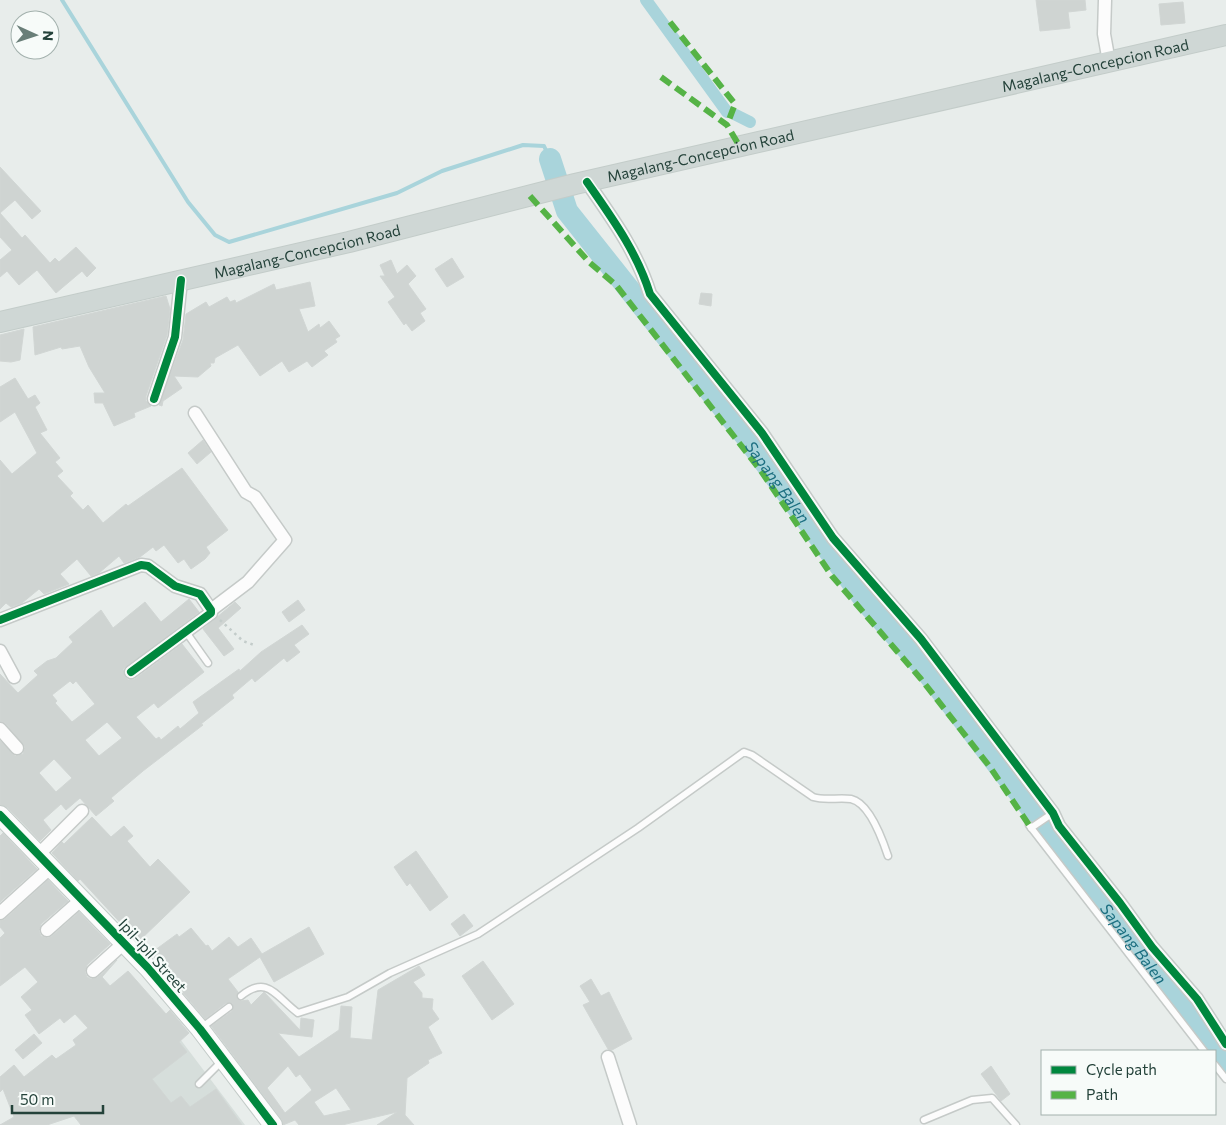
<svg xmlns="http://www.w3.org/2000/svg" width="1226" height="1125" font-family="Commissioner,sans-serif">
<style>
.built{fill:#d6dedb}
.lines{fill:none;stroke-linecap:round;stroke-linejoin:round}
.stream{stroke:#a9d4db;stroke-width:4}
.canal{stroke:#a9d4db;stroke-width:12}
.river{stroke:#a9d4db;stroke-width:22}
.building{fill:#cfd4d2;stroke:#d1d6d4;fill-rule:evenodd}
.lane-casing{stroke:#c5cac8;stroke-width:9}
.street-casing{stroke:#c5cac8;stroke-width:15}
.secondary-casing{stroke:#c3cbc8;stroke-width:20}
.primary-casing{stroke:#c3ccc9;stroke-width:22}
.path{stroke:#c3ccca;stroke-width:2.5;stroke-dasharray:2.5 4;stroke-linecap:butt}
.lane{stroke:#fcfcfc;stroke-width:6}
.street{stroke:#fcfcfc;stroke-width:12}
.secondary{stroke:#fcfcfc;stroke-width:18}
.primary{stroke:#cfd7d5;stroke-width:20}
.quiet{stroke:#55b346;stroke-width:6;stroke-dasharray:12 6;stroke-linecap:butt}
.cycleway-casing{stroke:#f7fbf9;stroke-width:11}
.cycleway{stroke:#00873e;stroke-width:8}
.labels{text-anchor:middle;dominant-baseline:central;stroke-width:4.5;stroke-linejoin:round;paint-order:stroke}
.street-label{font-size:15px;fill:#24423a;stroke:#f7fbf9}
.water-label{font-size:16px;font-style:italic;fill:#1c6f80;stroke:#f7fbf9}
</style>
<rect width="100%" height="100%" fill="#e8edeb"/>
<polygon class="built" points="177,1035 245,1125 124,1125"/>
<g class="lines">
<polyline class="stream" points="62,0 188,202 215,235 229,242 397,193 442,171 523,145 544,146 550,159"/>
<g class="canal">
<polyline points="646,0 727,112"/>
<polyline points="736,115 750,122"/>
</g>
<g class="river">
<path id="s1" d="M 550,159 L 567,211 L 747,438 L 867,603 L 923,667 L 1040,820"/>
<path id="s2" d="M 1043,824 L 1226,1062"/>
</g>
</g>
<g class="building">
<polygon points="1036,0 1085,0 1086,10 1068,12 1070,28 1040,31"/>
<polygon points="1183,2 1185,23 1161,25 1159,4"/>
<polygon points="0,167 41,211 32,219 15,200 0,213"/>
<polygon points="0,213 22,238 25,235 50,263 55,258 59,262 76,247 96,268 87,277 82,271 56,293 37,270 19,285 7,271 0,277 0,260 12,250 0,237"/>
<polygon points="452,258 464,277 447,287 435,269"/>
<polygon points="391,260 397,274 407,265 416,276 408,284 426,309 420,313 425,321 412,331 406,323 404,325 388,302 395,297 380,276 385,276 380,265"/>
<polygon points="310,282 315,306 299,309 308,332 319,324 320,328 329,321 340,336 335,339 337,342 324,351 328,355 312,367 307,361 289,372 282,361 260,376 238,345 215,358 214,363 210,363 211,366 198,377 174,376 182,388 163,401 162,406 159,405 183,340 186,314 206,302 209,307 227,297 230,302 235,300 236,303 274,284 276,290"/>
<polygon points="701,293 712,294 711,306 699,304"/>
<polygon points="166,296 170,309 167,335 146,396 146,401 151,406 134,413 135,417 114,426 103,403 95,403 94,393 105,393 89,367 80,346 62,349 61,347 35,355 33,327"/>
<polygon points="24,329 20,360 11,362 0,361 0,335"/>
<polygon points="15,378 28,399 35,395 40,403 35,407 47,430 40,433 60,458 55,462 63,471 57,476 73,493 70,496 83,510 88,505 103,523 126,504 128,506 182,468 228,530 206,547 210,553 205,559 191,569 184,559 178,563 164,545 156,551 153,547 140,557 124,563 119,556 99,573 91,576 77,559 60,574 69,584 44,594 39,589 22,603 11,607 6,603 0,609 0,460 12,474 37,453 15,412 0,422 0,387"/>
<polygon points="203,440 211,452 197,464 188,453"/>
<path d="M 189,599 L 199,612 L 123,669 L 125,677 L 128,680 L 135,679 L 182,644 L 204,672 L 158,708 L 154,703 L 136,717 L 156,739 L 159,737 L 161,740 L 178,726 L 180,729 L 199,713 L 193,702 L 239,669 L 240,671 L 261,652 L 302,625 L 309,634 L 294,645 L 300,652 L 287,662 L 284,658 L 255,682 L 252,678 L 232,695 L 234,698 L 201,724 L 203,725 L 143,771 L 111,798 L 114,801 L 96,816 L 80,798 L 66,810 L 61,804 L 43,820 L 51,830 L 40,841 L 8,808 L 0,805 L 0,741 L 15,756 L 23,754 L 25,747 L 6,724 L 0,721 L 0,674 L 18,693 L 38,675 L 34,671 L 47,661 L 56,658 L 73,642 L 69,637 L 101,610 L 113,628 L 145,602 L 161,622 ZM 70,681 L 73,684 L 76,681 L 95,704 L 72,722 L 55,703 L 57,701 L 52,695 ZM 107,722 L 122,738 L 99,756 L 85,740 ZM 54,759 L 72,778 L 56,792 L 39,773 Z"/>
<polygon points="298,600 305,610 289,622 282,612"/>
<polygon points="235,602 241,608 218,628 234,649 224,656 203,629"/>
<polygon points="92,817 111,837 124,826 133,836 127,841 150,867 158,859 190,892 138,942 80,879 78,881 52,853 62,842 64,844"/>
<polygon points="3,833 37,869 0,902 0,836"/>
<polygon points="416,851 448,897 430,911 410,883 407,886 394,867"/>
<polygon points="48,880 68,901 41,924 39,931 41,936 48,938 52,936 79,912 110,944 87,965 85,972 87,977 91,979 98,977 117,960 102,977 110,986 128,971 166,1014 170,1010 189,1033 179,1042 187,1052 152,1079 171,1103 181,1096 190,1107 216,1089 242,1125 81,1125 74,1116 47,1125 0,1125 14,1117 3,1089 0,1092 0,1077 14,1065 24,1077 52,1055 56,1059 76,1045 73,1040 88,1028 75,1014 64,1023 60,1018 39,1034 25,1015 32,1010 21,997 38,982 25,967 0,986 0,938 5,933 0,927 0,921 5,919"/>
<polygon points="464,914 473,926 460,936 451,924"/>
<path d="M 309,927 L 324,954 L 274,982 L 260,957 L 228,979 L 238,992 L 237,998 L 241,1001 L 248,1000 L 251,1005 L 264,992 L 300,1030 L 301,1018 L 314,1020 L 312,1037 L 278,1033 L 299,1057 L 339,1030 L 341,1006 L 352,1007 L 350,1038 L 372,1040 L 378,990 L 419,966 L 425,975 L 413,982 L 422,993 L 422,998 L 433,999 L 432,1009 L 439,1019 L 428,1027 L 442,1053 L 428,1060 L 429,1063 L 407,1078 L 405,1115 L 414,1125 L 377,1125 L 397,1112 L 342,1125 L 299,1125 L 295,1120 L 283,1125 L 281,1119 L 211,1026 L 232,1011 L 233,1004 L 226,1003 L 205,1019 L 179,988 L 182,986 L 171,971 L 164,964 L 162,966 L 151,953 L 177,934 L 179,937 L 191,928 L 206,946 L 208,945 L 212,951 L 229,937 L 238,947 L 251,938 L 262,954 ZM 288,1066 L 296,1077 L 300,1074 L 312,1090 L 285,1113 L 267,1088 ZM 336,1088 L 351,1110 L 324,1116 L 314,1102 Z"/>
<polygon points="483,961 514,1004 492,1020 462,976"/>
<polygon points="591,979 601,996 609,992 632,1039 612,1050 608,1049 583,1005 590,1002 580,986"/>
<polygon points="34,1034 42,1043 23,1059 15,1050"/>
<polygon points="991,1066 1010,1094 1001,1101 981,1074"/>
</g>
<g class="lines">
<g class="lane-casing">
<g id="lane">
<polyline points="186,632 208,663"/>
<polyline points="1029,825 1204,1051"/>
<polyline points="1031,828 1053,813"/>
<path d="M 241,996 C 268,974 276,997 298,1013 L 348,997 L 390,973 L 478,934 L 638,828 L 744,752 L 752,755 L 813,797 C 826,801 838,797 851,799 C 870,803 883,841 888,856"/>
<polyline points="201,1028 229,1007"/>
<polyline points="1215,1065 1226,1079"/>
<polyline points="199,1084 223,1060"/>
<polyline points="924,1120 972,1100 992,1098 1016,1125"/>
</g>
</g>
<g class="street-casing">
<g id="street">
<polyline points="1105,0 1104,34 1109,62"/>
<path d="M 587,182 C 612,218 637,252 650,294 L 762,433 L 833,538 L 921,639 L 1053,813 L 1059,826 L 1120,903 L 1152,947 L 1197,999 L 1226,1044"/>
<polyline points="154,399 175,337 181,280"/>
<polyline points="195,413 246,492 255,497 285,540 248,582 211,610"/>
<polyline points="0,620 141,565 148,566 175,586 200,594 211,610 211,613 131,672"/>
<polyline points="0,651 14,677"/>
<polyline points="0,729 17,748"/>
<polyline points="38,855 82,811"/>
<polyline points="0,913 51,867"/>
<polyline points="47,930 82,899"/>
<polyline points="93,971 124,943"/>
<polyline points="608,1057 630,1125"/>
</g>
</g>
<g class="secondary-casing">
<polyline id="secondary" points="0,815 148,968 200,1029 273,1125"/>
</g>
<g class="primary-casing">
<g id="primary">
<path id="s3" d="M 0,322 L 349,242 L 575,184 L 1226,35"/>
</g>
</g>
<polyline class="path" points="220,620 243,641 254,645"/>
<use href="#lane" class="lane"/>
<use href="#street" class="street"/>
<use href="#secondary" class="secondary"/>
<use href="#primary" class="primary"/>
<g class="quiet">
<polyline points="670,22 735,104 727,125"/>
<polyline points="661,77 727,125 740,147"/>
<polyline points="530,196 589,262 616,285 761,471 832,576 921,679 990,767 1029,825"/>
</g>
<g class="cycleway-casing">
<g id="cycleway">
<path d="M 587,182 C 612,218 637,252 650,294 L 762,433 L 833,538 L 921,639 L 1053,813 L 1059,826 L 1120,903 L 1152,947 L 1197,999 L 1226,1044"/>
<polyline points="154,399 175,337 181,280"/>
<polyline points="0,620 141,565 148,566 175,586 200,594 211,610 211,613 131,672"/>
<polyline points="0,815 148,968 200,1029 273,1125"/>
</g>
</g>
<use href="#cycleway" class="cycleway"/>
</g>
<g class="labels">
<g class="street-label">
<text stroke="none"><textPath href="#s3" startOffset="1125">Magalang-Concepcion Road</textPath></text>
<text stroke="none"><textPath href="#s3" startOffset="720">Magalang-Concepcion Road</textPath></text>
<text stroke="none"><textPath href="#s3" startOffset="315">Magalang-Concepcion Road</textPath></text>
<text transform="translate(153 955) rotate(48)">Ipil-ipil Street</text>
</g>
<g class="water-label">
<text stroke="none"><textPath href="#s1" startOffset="398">Sapang Balen</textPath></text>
<text stroke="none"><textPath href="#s2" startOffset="150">Sapang Balen</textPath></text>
</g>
</g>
<rect x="1041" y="1050" width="175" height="65" fill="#f7fbf9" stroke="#a3b1ad"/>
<rect x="1051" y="1066" width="25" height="8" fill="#00873e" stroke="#a3b1ad"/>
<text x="1086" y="1075" font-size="15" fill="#24423a">Cycle path</text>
<rect x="1051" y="1091" width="25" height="8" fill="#55b346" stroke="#a3b1ad"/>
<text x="1086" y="1100" font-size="15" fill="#24423a">Path</text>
<g transform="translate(35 35) rotate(93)"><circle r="24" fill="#f7fbf9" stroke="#a3b1ad"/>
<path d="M0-4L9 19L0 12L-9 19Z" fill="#697e78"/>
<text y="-8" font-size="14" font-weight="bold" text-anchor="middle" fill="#24423a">N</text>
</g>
<path d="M12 1105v8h91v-8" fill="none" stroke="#24423a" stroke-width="2.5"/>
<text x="20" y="1105" font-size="15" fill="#24423a" stroke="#f7fbf9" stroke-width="4" paint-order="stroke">50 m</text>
</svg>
